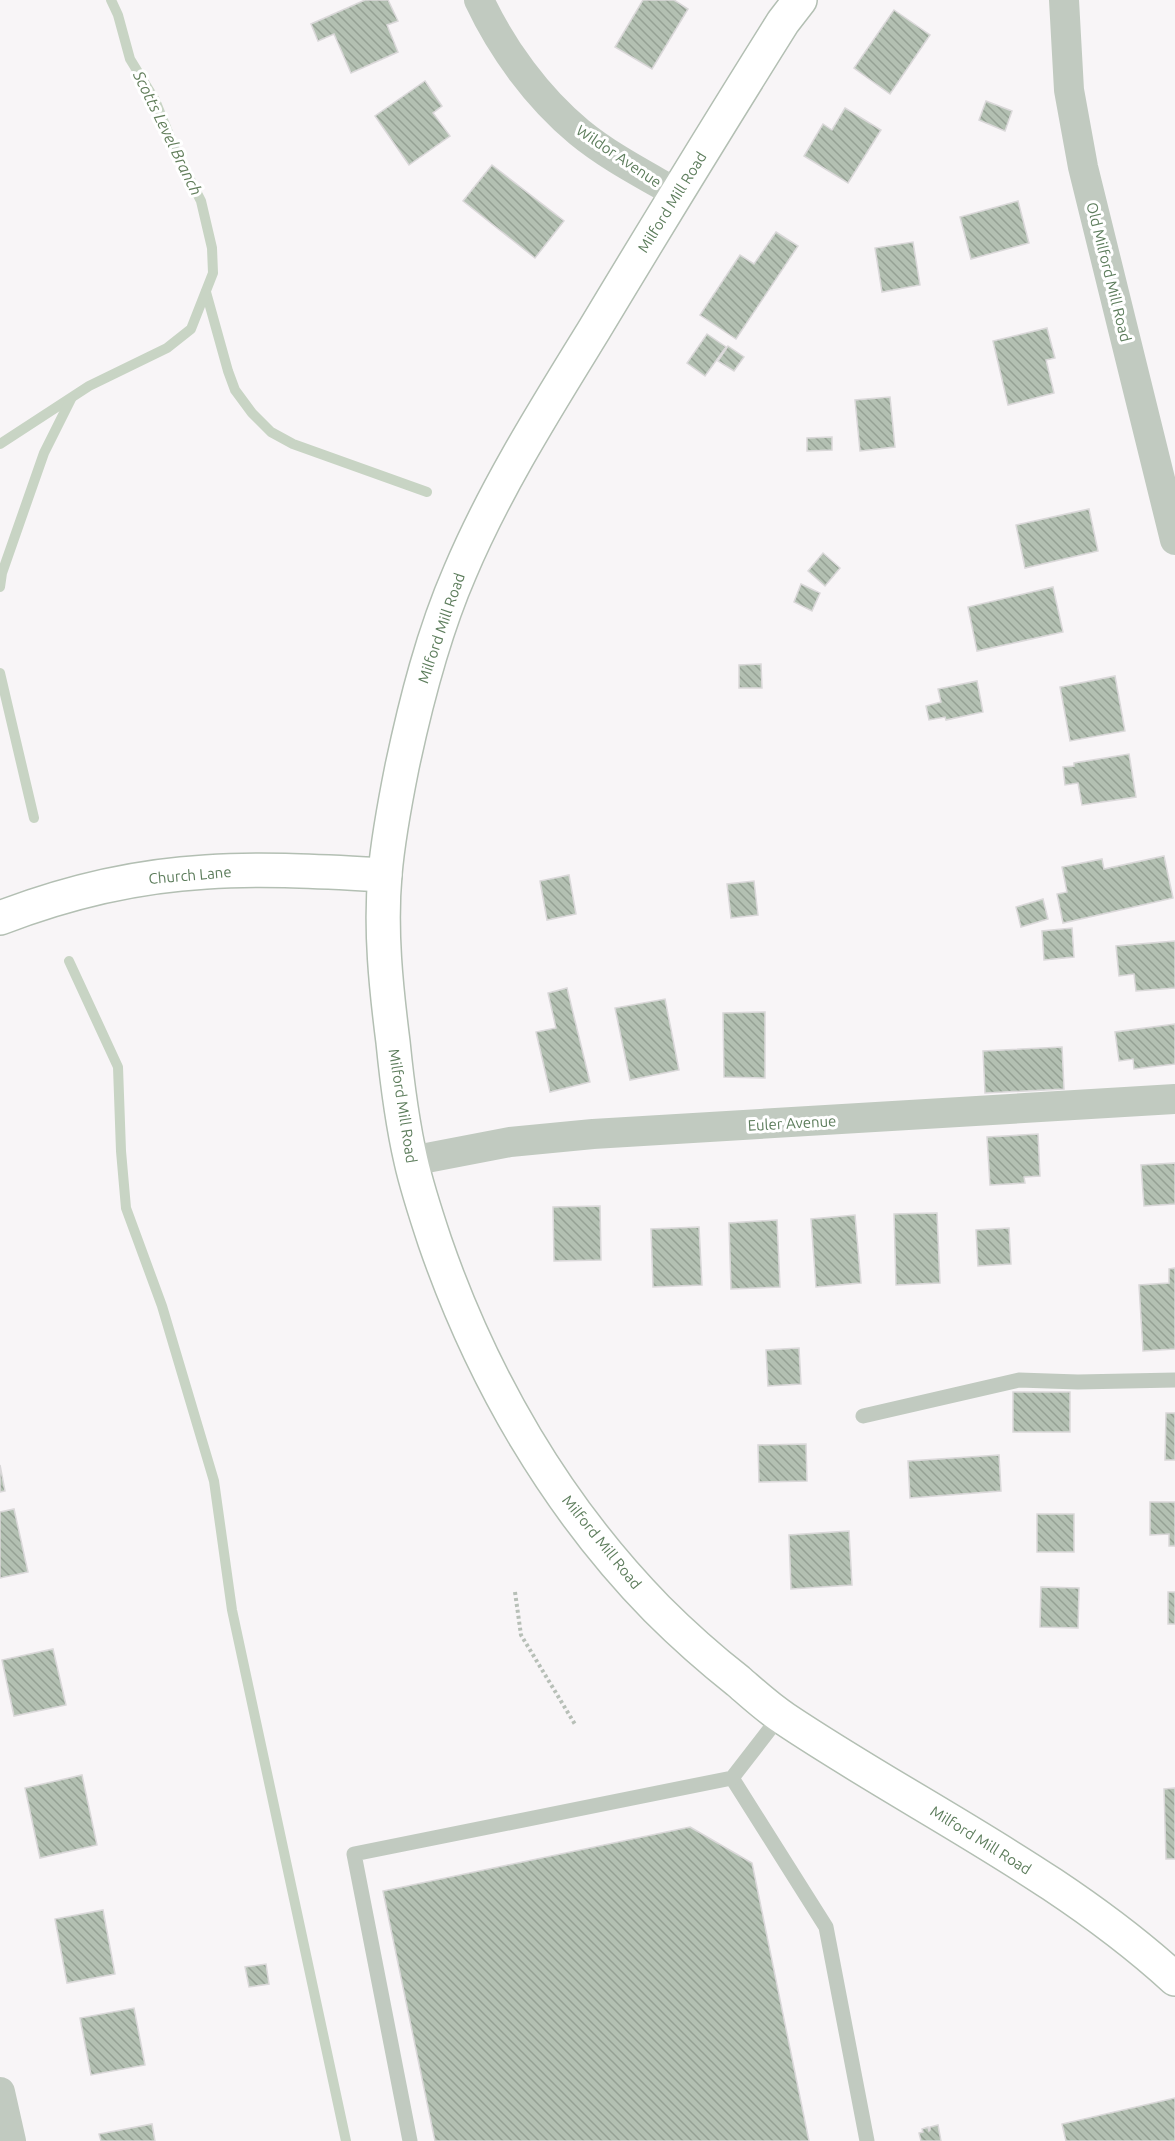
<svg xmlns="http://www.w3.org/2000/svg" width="1175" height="2141" font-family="Ubuntu,sans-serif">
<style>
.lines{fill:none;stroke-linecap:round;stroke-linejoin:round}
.stream{stroke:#c8d4c4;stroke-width:10}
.building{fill:url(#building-back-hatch);stroke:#dad8d9;stroke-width:1.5}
.secondary-casing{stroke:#b3bfb3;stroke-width:36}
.path{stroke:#b7bfb7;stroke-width:4;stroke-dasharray:3 3;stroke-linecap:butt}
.lane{stroke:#c1cac0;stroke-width:15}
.street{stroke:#c1cac0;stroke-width:30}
.secondary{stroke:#fff;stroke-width:33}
.labels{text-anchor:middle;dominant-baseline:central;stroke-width:6;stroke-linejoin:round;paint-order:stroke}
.street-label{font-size:15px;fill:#5d7d5c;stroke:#fff}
.water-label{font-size:16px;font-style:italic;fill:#627e5b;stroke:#fff}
</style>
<defs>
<pattern id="building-back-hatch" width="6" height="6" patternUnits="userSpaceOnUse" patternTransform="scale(1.5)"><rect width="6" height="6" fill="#b3c0b2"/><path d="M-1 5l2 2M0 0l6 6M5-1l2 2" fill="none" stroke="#95a194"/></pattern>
</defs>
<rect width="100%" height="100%" fill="#f8f5f7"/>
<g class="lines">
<g class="stream">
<polyline points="206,292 228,371 235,390 252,413 271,432 293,444 427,492"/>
<polyline points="0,444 89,386 167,348 191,329 213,273 212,248 201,201 176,152 155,100 130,59 118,15 111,0"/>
<polyline points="0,587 2,573 44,453 71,399"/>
<polyline points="0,673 34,818"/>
<polyline points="69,961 118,1067 121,1151 126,1208 162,1306 214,1481 232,1610 346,2141"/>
</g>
</g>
<g class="building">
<polygon points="365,0 388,0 398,21 387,25 398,52 351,73 334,34 318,41 311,24"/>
<polygon points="643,0 674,0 688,9 652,69 615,47"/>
<polygon points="894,10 930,35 890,94 854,68"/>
<polygon points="425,81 442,106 433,113 450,136 409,165 375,116"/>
<polygon points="986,101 1012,111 1005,131 979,120"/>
<polygon points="845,108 881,130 848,183 804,156 823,124 832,130"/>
<polygon points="492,165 564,221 535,258 463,201"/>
<polygon points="1018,201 1029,243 971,259 960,217"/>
<polygon points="776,232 798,246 736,339 700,315 740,255 754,264"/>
<polygon points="913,242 920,285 882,292 875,248"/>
<polygon points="1047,328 1055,358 1046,360 1054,393 1008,405 993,341"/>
<polygon points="707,334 726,347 705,376 687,363"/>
<polygon points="728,346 744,357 734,371 718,361"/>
<polygon points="890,397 895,447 860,451 855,400"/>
<polygon points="832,437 832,450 807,451 807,438"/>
<polygon points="1089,509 1098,551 1025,568 1016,525"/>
<polygon points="823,553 840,568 825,586 808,571"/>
<polygon points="801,584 820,593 812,611 794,602"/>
<polygon points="1053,587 1063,632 977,651 968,607"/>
<polygon points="761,664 762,688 739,688 739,665"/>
<polygon points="1115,676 1125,731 1070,741 1060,687"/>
<polygon points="977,681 983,712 946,720 945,717 929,720 926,706 941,702 938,689"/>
<polygon points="1129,754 1136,797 1082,805 1078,783 1065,785 1063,767 1074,766 1074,763"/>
<polygon points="1164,856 1173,898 1063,923 1057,894 1067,892 1062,867 1102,859 1104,869"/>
<polygon points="569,875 576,914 547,920 540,881"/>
<polygon points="754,881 758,915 731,918 727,884"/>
<polygon points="1043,899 1048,919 1021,927 1016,907"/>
<polygon points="1072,928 1074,957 1044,960 1042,931"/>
<polygon points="1175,941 1175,988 1136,991 1134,974 1119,976 1116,946"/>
<polygon points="567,988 590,1082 550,1092 536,1032 556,1028 548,993"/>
<polygon points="665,999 679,1070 630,1080 615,1008"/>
<polygon points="765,1012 765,1078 724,1077 723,1013"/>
<polygon points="1175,1024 1175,1064 1134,1069 1133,1059 1119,1061 1115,1032"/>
<polygon points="1062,1047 1064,1089 985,1093 983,1051"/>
<polygon points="1038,1134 1040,1176 1024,1177 1025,1183 990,1185 987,1137"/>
<polygon points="1175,1163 1175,1204 1144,1206 1141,1165"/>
<polygon points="600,1206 601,1260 554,1261 553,1207"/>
<polygon points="937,1213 940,1283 896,1285 894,1214"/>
<polygon points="855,1215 861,1283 816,1287 811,1219"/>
<polygon points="777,1220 780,1287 731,1289 729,1223"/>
<polygon points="699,1227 702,1285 653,1287 651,1229"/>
<polygon points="1009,1228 1011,1264 978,1266 976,1230"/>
<polygon points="1175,1268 1175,1349 1143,1351 1139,1285 1169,1283 1169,1269"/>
<polygon points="799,1348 801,1384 768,1386 766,1350"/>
<rect x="1013" y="1392" width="57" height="40"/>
<polygon points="1166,1413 1175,1413 1175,1460 1165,1460"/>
<polygon points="806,1444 807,1481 759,1482 758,1445"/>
<polygon points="999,1455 1001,1491 910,1498 908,1461"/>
<polygon points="0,1465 5,1491 0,1492"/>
<polygon points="1150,1502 1175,1502 1175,1546 1169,1546 1169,1534 1150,1535"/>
<polygon points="14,1509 28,1572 0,1578 0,1512"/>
<rect x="1037" y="1514" width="37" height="38"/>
<polygon points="849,1531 852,1585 791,1589 789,1535"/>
<polygon points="1041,1587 1079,1588 1078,1628 1040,1627"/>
<rect x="1168" y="1592" width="7" height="32"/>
<polygon points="53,1649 66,1705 14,1716 2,1660"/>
<polygon points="82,1775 97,1845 40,1858 25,1788"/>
<polygon points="1175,1788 1175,1859 1166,1859 1164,1789"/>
<polygon points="690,1827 752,1863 809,2141 435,2141 383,1891"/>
<polygon points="103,1910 115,1974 67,1983 55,1919"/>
<polygon points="266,1964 269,1984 249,1987 245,1967"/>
<polygon points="134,2008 145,2065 91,2075 80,2018"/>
<polygon points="1175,2098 1175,2141 1066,2141 1062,2124"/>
<polygon points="152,2124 155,2141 101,2141 99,2134"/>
<polygon points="938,2125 941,2141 921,2141 919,2133 923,2132 922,2129 928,2127 929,2131 930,2130 930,2127"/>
</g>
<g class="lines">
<g class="secondary-casing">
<g id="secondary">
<path d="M 800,0 L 783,22 C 719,124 656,227 594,330 C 546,408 496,487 460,572 C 433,634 416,701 402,767 C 395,802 388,839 385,874 C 380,930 386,987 393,1042 C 397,1082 402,1122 411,1161 C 417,1188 426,1215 435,1242 C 482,1378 556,1506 657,1609 C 683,1635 710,1659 738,1681 C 753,1694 768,1708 785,1719 C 915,1806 1059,1873 1175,1979"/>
<path d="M 0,918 C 65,893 135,876 206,872 C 265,868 325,872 385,875"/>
</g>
</g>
<polyline class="path" points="515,1592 521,1635 576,1726"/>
<g class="lane">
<polyline points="863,1416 1019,1380 1078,1382 1175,1380"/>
<polyline points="732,1778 826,1927 867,2141"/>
<polyline points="410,2141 354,1854 732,1778 780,1716"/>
</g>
<g class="street">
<path d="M 479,0 C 502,49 537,97 579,132 C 608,156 643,174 676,193"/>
<polyline points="1064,0 1069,90 1083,167 1175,540"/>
<polyline points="411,1161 510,1142 593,1134 1175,1099"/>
<polyline points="0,2092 11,2141"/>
</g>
<use href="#secondary" class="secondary"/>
</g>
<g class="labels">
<g class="street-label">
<text transform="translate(619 156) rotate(34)">Wildor Avenue</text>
<text transform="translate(672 202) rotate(-58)">Milford Mill Road</text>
<text transform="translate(1109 272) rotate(76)">Old Milford Mill Road</text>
<text transform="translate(441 628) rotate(-71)">Milford Mill Road</text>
<text transform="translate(190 875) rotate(-5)">Church Lane</text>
<text transform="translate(403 1106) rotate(81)">Milford Mill Road</text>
<text transform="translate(792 1123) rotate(-3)">Euler Avenue</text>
<text transform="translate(602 1542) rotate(51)">Milford Mill Road</text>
<text transform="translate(981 1840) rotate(32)">Milford Mill Road</text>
</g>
<g class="water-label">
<text transform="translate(168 133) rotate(64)">Scotts Level Branch</text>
</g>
</g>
</svg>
